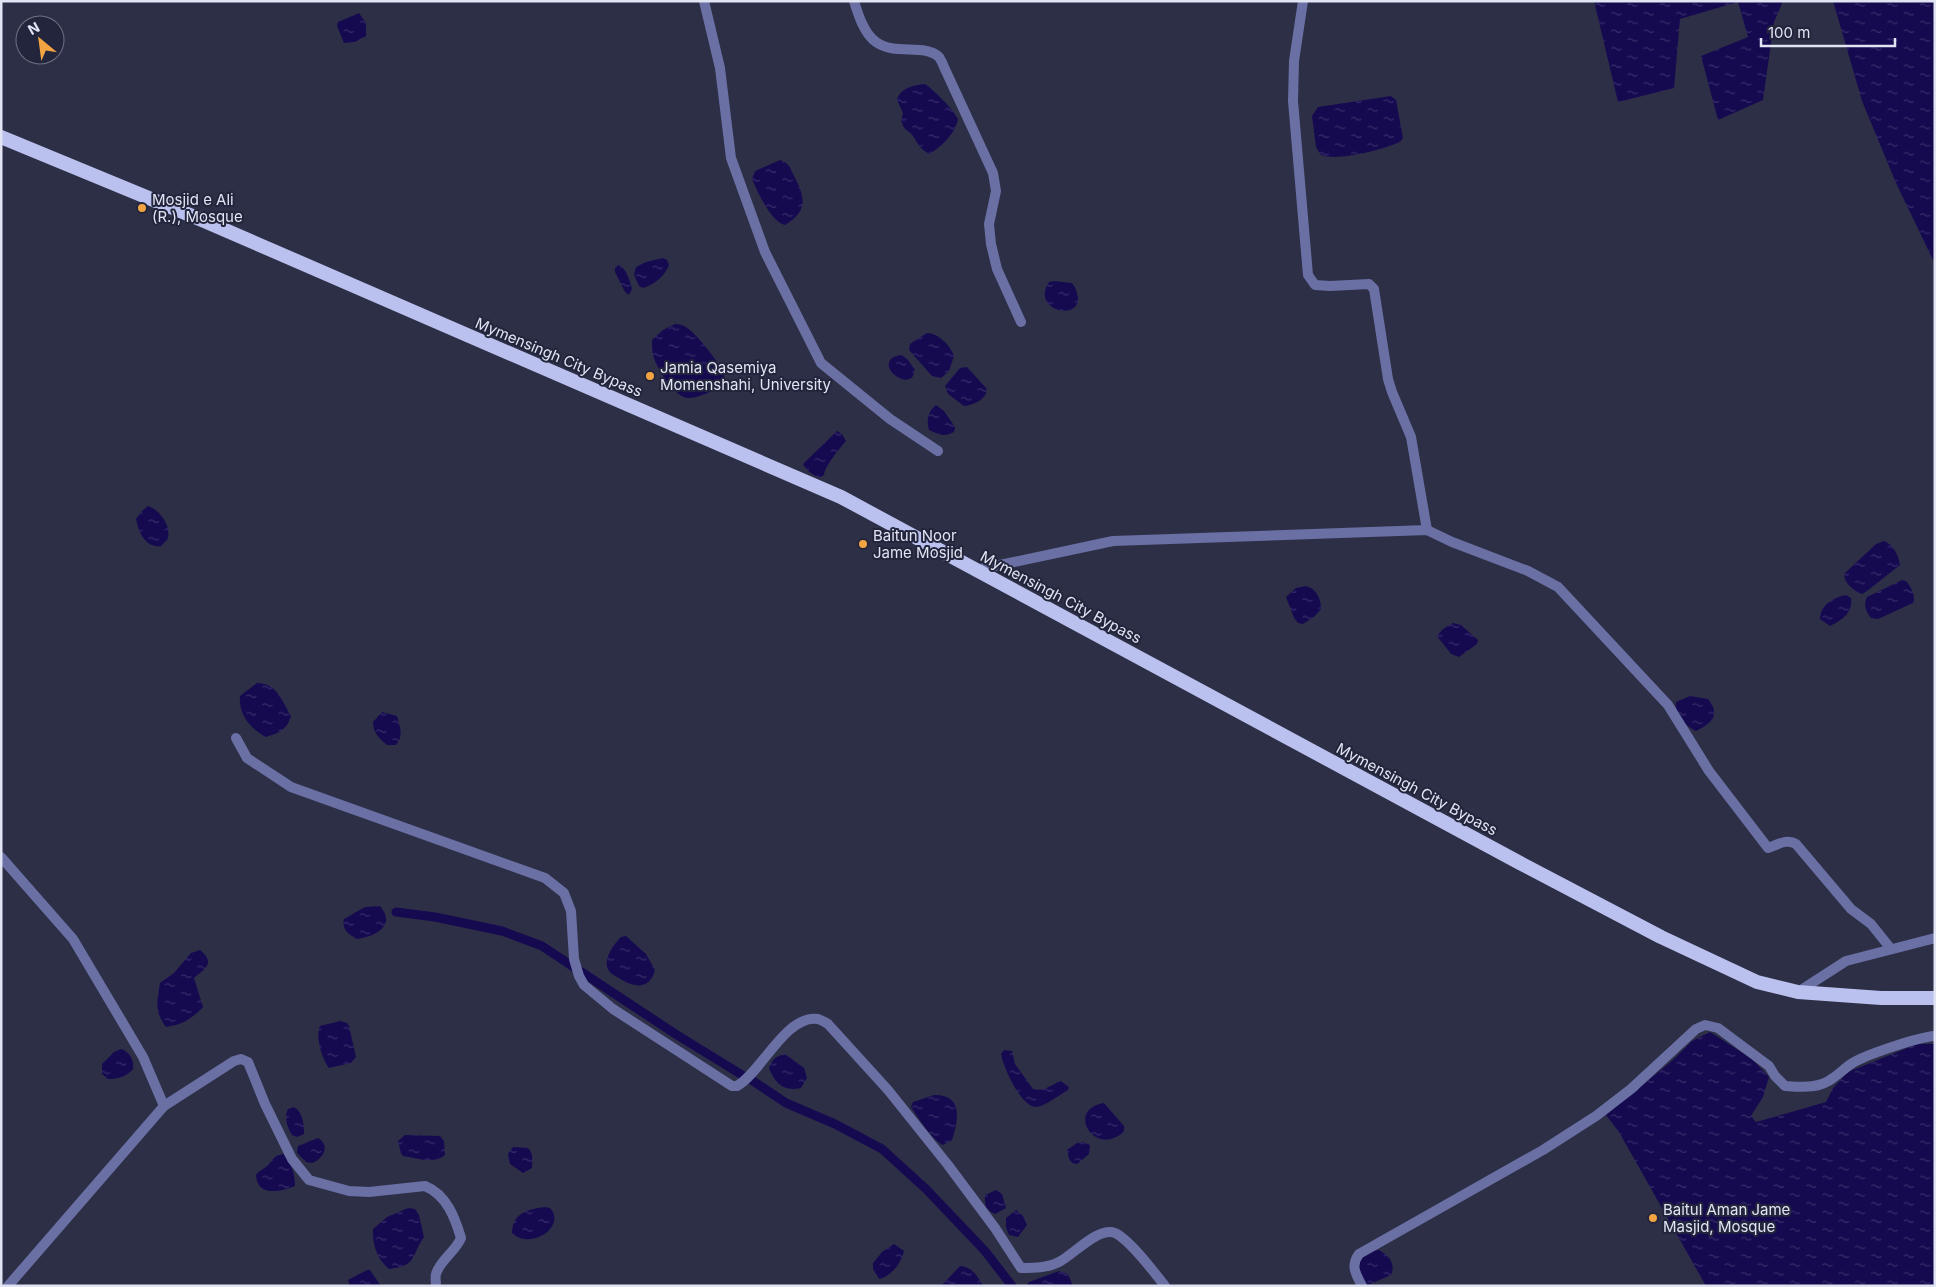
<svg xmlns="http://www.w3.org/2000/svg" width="1936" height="1287" font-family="Inter,sans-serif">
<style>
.water{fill:url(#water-ripples)}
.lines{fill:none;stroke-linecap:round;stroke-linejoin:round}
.canal{stroke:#150a50;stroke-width:9}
.minor{stroke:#6a70a4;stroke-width:10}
.trunk{stroke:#bbc1ee;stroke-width:14}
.poi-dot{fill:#f3a442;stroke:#23253c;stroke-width:2}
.labels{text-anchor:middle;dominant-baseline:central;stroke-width:4;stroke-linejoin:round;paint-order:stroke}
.poi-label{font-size:15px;fill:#e1e4f3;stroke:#23253c;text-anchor:start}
.street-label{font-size:15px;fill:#e1e4f3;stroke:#23253c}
</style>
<defs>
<pattern id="water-ripples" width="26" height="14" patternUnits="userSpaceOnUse" patternTransform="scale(1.25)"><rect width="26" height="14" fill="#150a50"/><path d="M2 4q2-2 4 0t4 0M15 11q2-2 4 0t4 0" fill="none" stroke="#372e6a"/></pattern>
</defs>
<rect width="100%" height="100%" fill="#2d2f47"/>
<g class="water">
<polygon points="1594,1 1783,1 1774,22 1763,100 1718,120 1701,56 1748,37 1738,2 1680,19 1674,88 1618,102"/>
<polygon points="1833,1 1935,1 1935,259 1933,260 1896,183 1862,101"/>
<polygon points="359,13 366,23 366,36 355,42 344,43 337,26 338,22"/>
<path d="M 925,84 C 935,91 953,109 958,119 C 956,132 941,148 929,154 C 917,146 920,146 913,136 C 908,129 904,132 901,120 L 903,113 L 897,100 C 900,88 914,85 925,84 Z"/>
<path d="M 1391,96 L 1396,100 L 1403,138 L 1401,141 C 1388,149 1331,163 1320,154 L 1316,147 L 1312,116 L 1318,107 Z"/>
<path d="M 780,160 C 788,162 790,167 793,174 C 805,196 809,211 785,225 C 771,222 757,191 752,179 L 755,171 Z"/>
<path d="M 663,258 L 667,260 L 669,265 C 665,276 654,285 643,288 L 639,286 L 634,275 L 636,267 L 646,262 Z"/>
<path d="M 619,265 C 626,268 630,281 632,289 L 629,295 L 625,292 L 615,272 L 615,268 Z"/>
<path d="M 1054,281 L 1072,283 C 1076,288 1077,292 1078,298 C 1080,321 1030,311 1049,282 Z"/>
<path d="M 675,324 C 679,324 683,325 686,327 C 696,333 725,368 725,380 C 726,384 725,384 722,387 C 713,390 699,398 689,398 C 675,399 656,367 653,355 C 652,350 652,345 652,340 L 663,330 Z"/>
<path d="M 927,333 C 938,333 950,345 954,356 L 949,371 L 941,378 L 932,376 L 909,350 L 910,344 Z"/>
<path d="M 902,355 L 908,360 L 915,370 L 912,378 L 906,380 C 888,377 880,357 902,355 Z"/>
<path d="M 967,367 L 987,389 C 986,400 973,405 964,406 L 948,394 L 945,386 L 960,368 Z"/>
<path d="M 936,405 L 944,411 L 955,427 L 954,432 C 944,437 939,435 929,430 C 926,420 928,411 936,405 Z"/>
<path d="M 837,431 L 842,434 L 846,441 C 839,449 825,466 824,475 L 819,478 C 812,474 807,471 803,464 Z"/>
<path d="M 148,506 C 159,509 173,527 167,540 C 165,542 163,544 161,546 C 145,548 139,533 136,519 L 141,512 Z"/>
<path d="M 1884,541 C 1893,544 1899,556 1900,565 L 1867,591 L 1862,594 C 1854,591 1844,583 1844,574 L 1876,544 Z"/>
<path d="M 1902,580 L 1906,581 C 1911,586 1916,597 1913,603 L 1878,619 L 1871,618 C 1866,612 1863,605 1867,597 Z"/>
<path d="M 1306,586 C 1316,588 1321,599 1321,609 L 1314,617 L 1303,624 L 1298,623 L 1294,618 L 1286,597 L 1296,588 Z"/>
<path d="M 1846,595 L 1851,598 C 1853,613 1842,620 1830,626 L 1820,619 C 1820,605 1834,597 1846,595 Z"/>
<polygon points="1453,623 1461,625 1478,640 1477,644 1459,657 1451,654 1437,636 1443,629"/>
<path d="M 257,683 C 277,683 282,701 291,716 C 287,730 279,733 266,737 C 250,729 238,713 240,696 Z"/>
<path d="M 1690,696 L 1708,699 C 1721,715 1712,723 1696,731 C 1685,726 1674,714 1676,702 Z"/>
<path d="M 382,712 L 397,716 C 400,727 404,736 396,745 L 387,745 C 380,739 373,733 373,722 Z"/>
<path d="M 380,906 C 397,926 375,936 358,939 C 349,936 341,928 344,919 L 365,907 Z"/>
<path d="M 626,936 L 646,954 L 655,970 C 650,989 636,988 622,980 C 619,978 615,976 612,974 C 599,964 613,945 621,937 Z"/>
<path d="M 200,950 C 216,963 205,969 194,978 L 203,1007 C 193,1018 182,1025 166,1027 C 154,1011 157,1002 160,983 L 174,973 L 191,953 Z"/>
<path d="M 340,1021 L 347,1023 L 349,1026 L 356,1057 L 351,1063 L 329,1068 C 322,1059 315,1036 320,1026 Z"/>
<polygon points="1710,1032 1752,1059 1769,1077 1763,1097 1751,1116 1756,1122 1826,1102 1833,1088 1848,1072 1917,1044 1935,1044 1935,1286 1706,1286 1619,1132 1606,1115 1673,1060 1692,1041"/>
<path d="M 121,1049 C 130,1052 134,1060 133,1069 C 126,1077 118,1079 108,1079 L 102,1074 L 102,1064 L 114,1052 Z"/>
<path d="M 1004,1050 L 1012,1051 L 1015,1064 L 1033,1089 C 1045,1092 1050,1085 1061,1081 L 1069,1087 L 1068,1090 C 1059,1095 1046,1106 1036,1107 C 1021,1107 1003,1067 1001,1054 Z"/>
<path d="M 785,1054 L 804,1068 L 807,1078 L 801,1088 C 783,1092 775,1083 769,1068 C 773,1058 775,1057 785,1054 Z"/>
<path d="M 934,1095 C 963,1094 959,1120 952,1140 L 943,1145 C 933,1141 917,1116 911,1107 L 913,1102 Z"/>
<path d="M 1104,1103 L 1124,1126 C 1125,1132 1122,1134 1116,1137 C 1090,1150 1068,1109 1104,1103 Z"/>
<path d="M 294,1107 C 303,1112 304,1125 304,1134 L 297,1137 L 292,1135 C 287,1127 284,1117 288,1109 Z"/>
<path d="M 405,1135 L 440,1136 L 444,1141 L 445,1155 C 433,1165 418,1158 403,1156 L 401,1153 L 398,1141 Z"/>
<path d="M 318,1138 C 331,1146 323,1159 312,1163 L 306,1162 L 297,1153 L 298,1146 Z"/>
<path d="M 1083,1142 L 1090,1145 L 1089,1154 L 1077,1164 C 1068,1163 1069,1157 1067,1150 L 1077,1143 Z"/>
<path d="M 513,1147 L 528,1148 C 534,1154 532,1161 532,1168 L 523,1173 L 510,1164 L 508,1154 Z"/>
<path d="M 283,1154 C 291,1162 295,1174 295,1186 C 280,1192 257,1197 256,1175 C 259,1170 266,1168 269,1164 C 274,1158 274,1156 283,1154 Z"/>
<path d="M 996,1190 L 1002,1194 L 1006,1208 L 995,1214 C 986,1210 984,1205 985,1195 Z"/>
<path d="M 545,1207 L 550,1208 C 567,1226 531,1251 512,1233 C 512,1213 528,1209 545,1207 Z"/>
<path d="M 408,1208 L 415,1209 L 419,1215 L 424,1237 C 411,1255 418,1266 389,1269 C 377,1259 372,1244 373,1229 L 387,1217 Z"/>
<polygon points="1016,1210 1023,1216 1027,1225 1018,1237 1009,1235 1006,1227 1006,1218"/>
<path d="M 894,1244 L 904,1251 C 901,1263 892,1276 879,1279 L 873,1269 L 873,1263 L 882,1252 Z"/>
<path d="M 1379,1250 C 1389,1256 1396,1263 1391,1275 L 1368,1285 L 1361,1279 L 1358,1262 C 1364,1255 1370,1251 1379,1250 Z"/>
<path d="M 960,1266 C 971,1266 978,1276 983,1286 L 941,1286 Z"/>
<polygon points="367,1270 370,1270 381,1286 350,1286 348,1280"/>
<polygon points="1059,1271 1068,1274 1073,1286 1026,1286 1029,1282"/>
</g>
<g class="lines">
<g class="canal">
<polyline points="396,912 435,917 502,931 542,946 575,968"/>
<polyline points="580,971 677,1035 747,1078"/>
<polyline points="750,1079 786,1103 835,1124 882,1149 926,1189 985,1251 1012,1286"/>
</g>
<g class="minor">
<polyline points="704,1 720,68 731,158 765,252 821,363 890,419 938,451"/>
<path d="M 854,1 C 858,14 864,34 876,42 C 895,56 924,43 939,57 C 941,60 943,64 944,67 L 993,173 L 996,191 L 989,224 L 991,244 L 997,269 L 1021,322"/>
<polyline points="1303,1 1294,61 1293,101 1308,275 1315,285 1330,286 1369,284 1374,289 1388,379 1392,392 1411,437 1427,530"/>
<path d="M 976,570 L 1113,541 L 1427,530 L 1452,542 L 1528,571 L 1558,587 L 1668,705 L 1709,771 L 1768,848 C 1777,845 1787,838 1796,844 L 1851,909 L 1871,924 L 1891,949"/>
<path d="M 236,738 L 247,758 L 291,787 L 545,878 L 564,893 L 571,911 L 574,959 L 579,976 L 584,985 L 613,1009 L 732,1086 L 737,1086 C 761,1073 786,1014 818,1019 C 821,1020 825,1022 828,1024 L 888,1090 L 948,1165 L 995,1228 L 1021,1268 C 1034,1268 1047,1268 1059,1262 C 1073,1255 1099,1226 1115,1233 C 1130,1240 1154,1272 1165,1286"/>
<polyline points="1,857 73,939 143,1057 164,1106 8,1286"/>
<polyline points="1798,992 1846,961 1935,938"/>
<path d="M 164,1106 L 234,1061 L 241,1059 L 248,1062 L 265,1104 L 292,1159 L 309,1180 L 349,1191 L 369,1192 L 425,1186 C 447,1195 455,1218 461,1238 C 456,1251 440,1260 436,1274 C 435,1277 436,1282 436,1286"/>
<path d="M 1362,1286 C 1356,1274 1350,1266 1359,1254 L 1543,1150 L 1596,1116 L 1631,1089 L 1696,1029 L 1705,1025 L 1718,1028 L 1769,1066 L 1775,1076 L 1785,1086 C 1802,1087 1819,1089 1833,1078 C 1839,1074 1845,1068 1851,1064 C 1864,1055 1919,1037 1935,1036"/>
</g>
<polyline class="trunk" points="1,137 202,220 841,497 1520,863 1661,937 1757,982 1798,992 1881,998 1935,998"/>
</g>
<g class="poi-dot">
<circle cx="142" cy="208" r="5"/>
<circle cx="650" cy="376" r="5"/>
<circle cx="863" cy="544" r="5"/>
<circle cx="1653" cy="1218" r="5"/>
</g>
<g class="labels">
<g class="poi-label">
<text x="152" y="199">Mosjid e Ali<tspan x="152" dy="17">(R.), Mosque</tspan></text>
<text x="660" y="367">Jamia Qasemiya<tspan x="660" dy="17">Momenshahi, University</tspan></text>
<text x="873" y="535">Baitun Noor<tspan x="873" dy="17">Jame Mosjid</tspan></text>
<text x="1663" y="1209">Baitul Aman Jame<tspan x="1663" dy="17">Masjid, Mosque</tspan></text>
</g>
<g class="street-label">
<text transform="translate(559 357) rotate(23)">Mymensingh City Bypass</text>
<text transform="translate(1061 597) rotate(28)">Mymensingh City Bypass</text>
<text transform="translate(1417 789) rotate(28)">Mymensingh City Bypass</text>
</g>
</g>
<rect width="1936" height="1287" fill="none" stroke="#e1e4f3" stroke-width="5"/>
<g transform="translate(40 40) rotate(331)"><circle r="24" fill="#23253c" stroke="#6f7185"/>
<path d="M0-4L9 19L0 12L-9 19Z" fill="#f3a442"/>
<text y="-8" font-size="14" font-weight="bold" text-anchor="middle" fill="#e1e4f3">N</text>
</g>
<path d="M1761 38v8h134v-8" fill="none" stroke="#e1e4f3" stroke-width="2.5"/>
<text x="1768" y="38" font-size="15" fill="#e1e4f3" stroke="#23253c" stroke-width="4" paint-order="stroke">100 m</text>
</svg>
